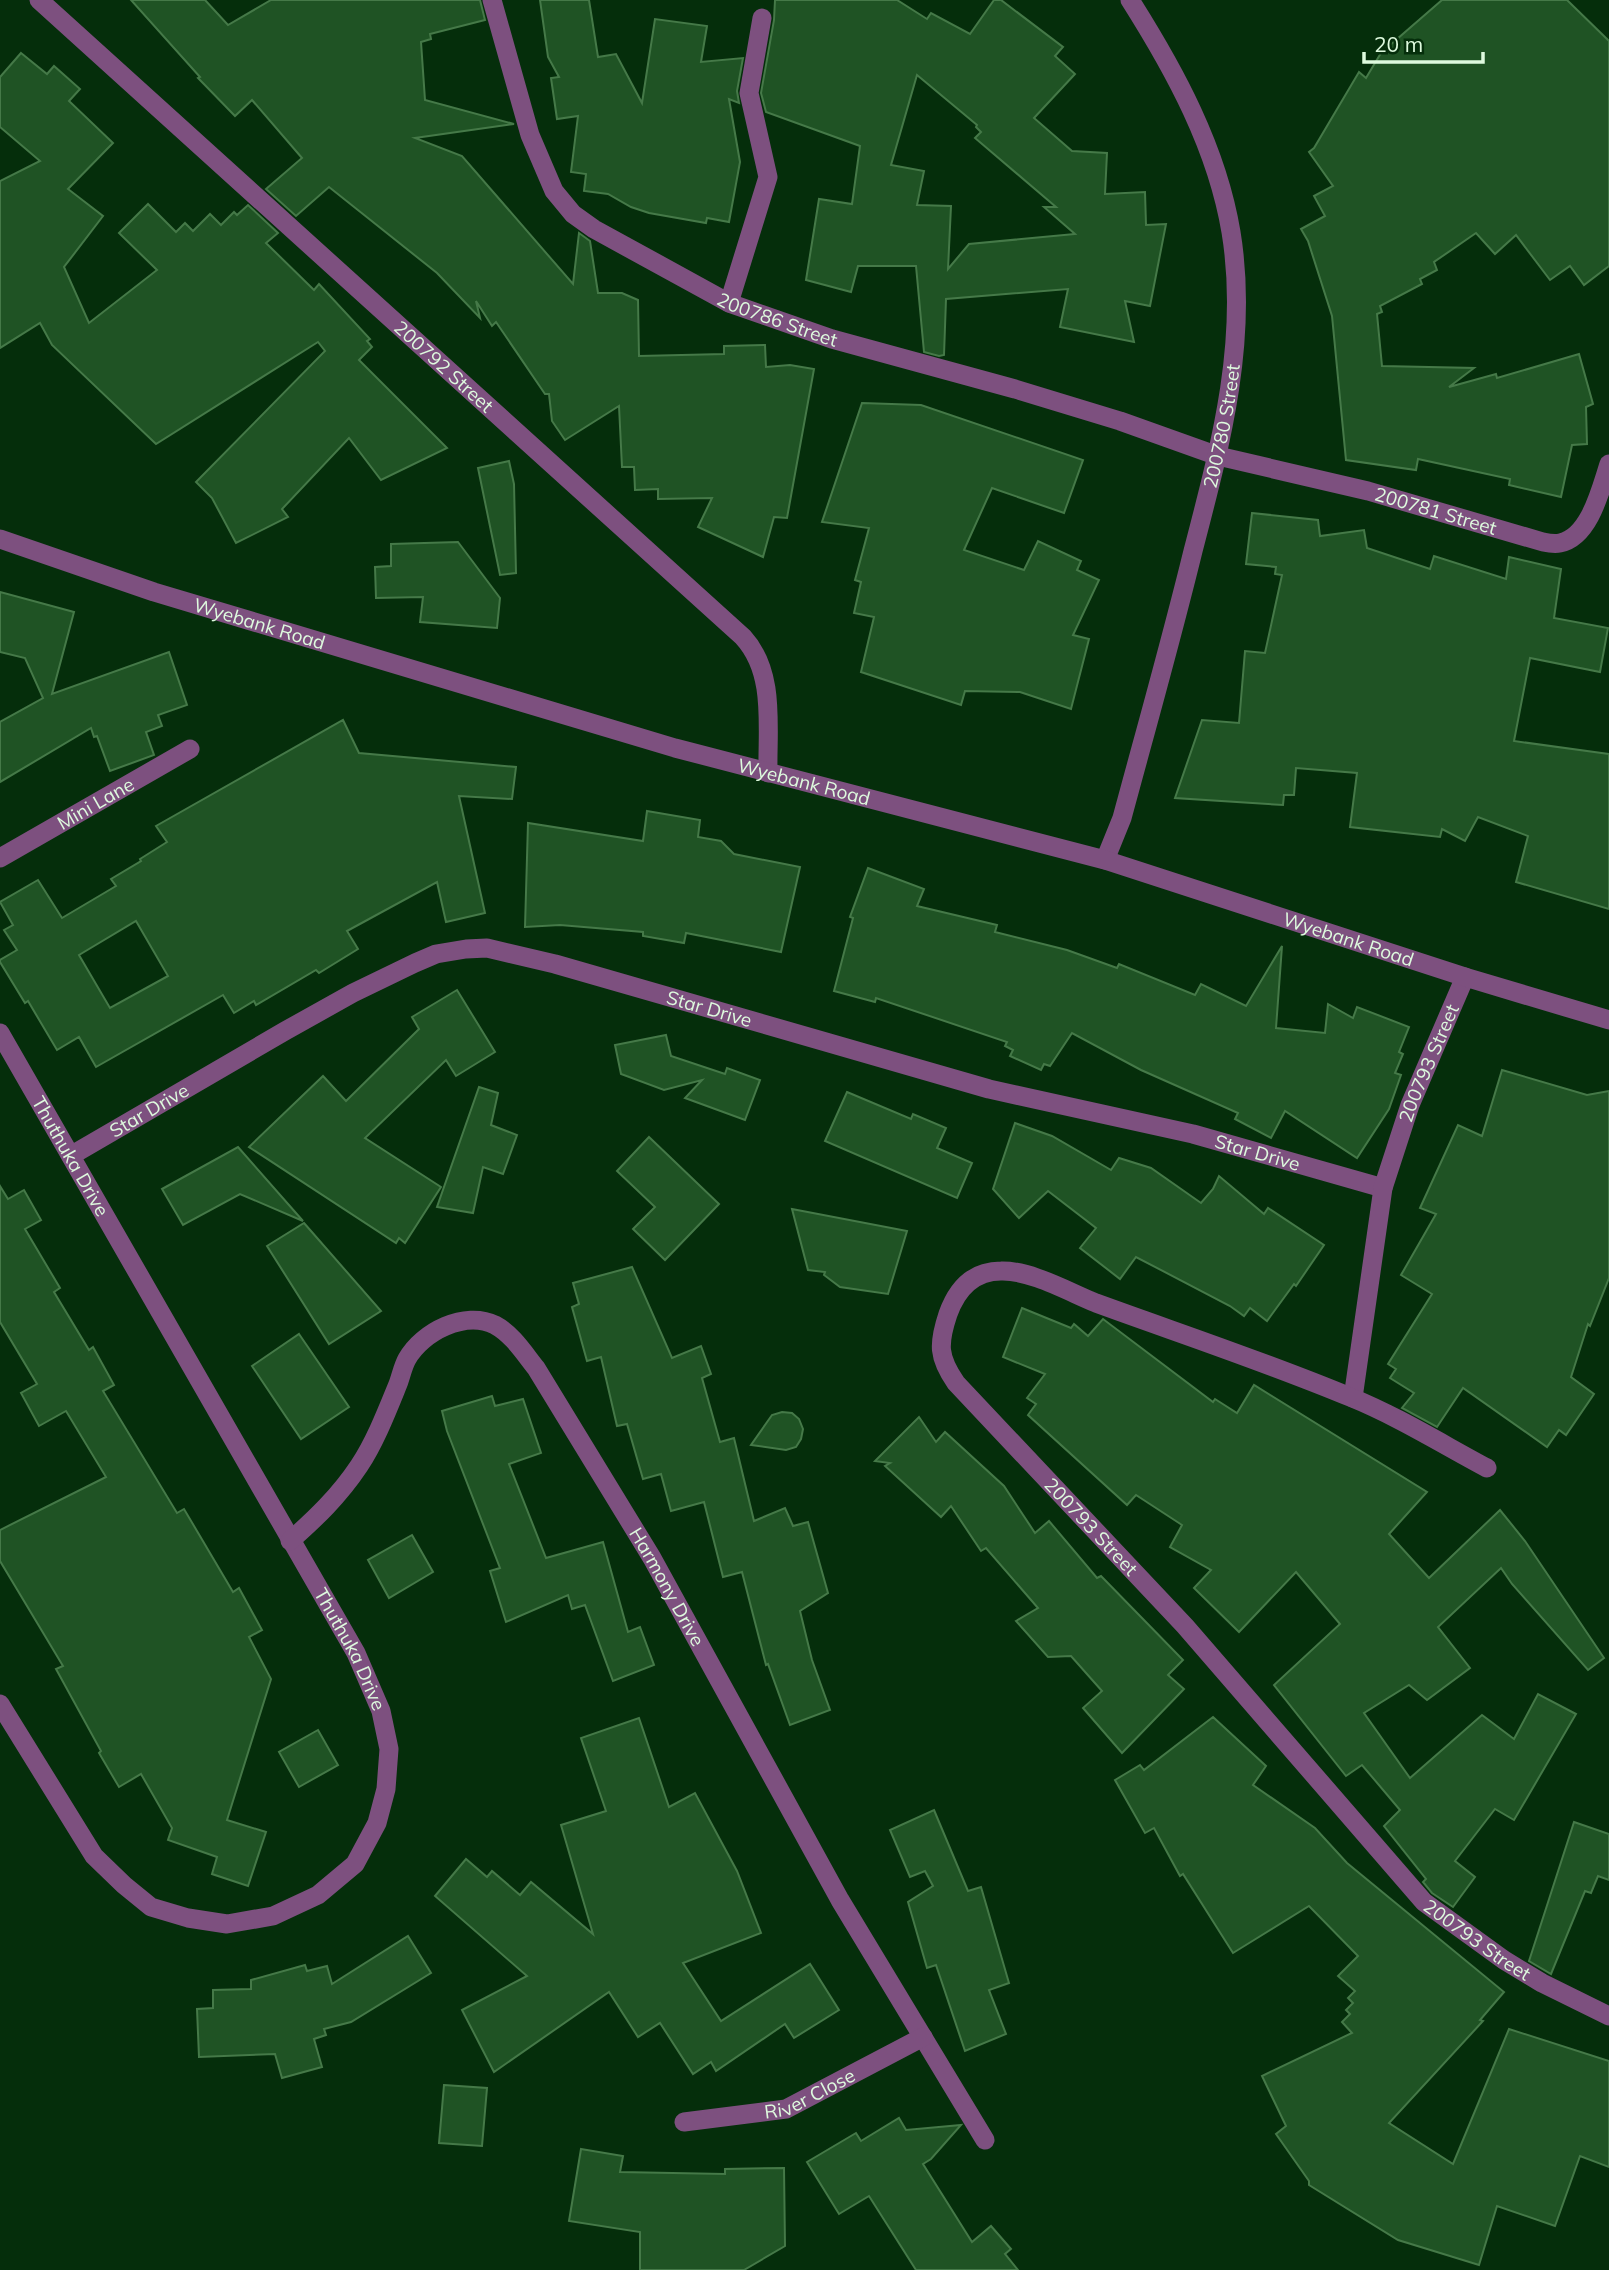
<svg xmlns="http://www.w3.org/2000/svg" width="1609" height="2270" font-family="Mulish,sans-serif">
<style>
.building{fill:#1f5324;stroke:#457948;stroke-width:2;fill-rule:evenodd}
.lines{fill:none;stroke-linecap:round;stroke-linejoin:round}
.minor{stroke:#7d507f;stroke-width:19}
.tertiary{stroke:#7d507f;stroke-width:19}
.labels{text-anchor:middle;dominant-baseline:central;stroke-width:5;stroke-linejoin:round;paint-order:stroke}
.street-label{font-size:19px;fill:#defade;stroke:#052e0b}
</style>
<rect width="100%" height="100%" fill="#052e0b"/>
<g class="building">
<polygon points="131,0 205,0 228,25 271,0 480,0 485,20 430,34 431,39 421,42 425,100 514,124 415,138 462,156 573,284 579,233 590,241 598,293 622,293 638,300 639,356 724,354 724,346 765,345 766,367 790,365 814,369 787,518 774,517 763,557 698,527 712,498 658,499 658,489 635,490 634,467 622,467 619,406 565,440 552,421 549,394 545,394 496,322 492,326 476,301 480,318 437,273 329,187 296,216 266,189 302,158 252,100 235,116 198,78 200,77"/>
<polygon points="540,0 589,0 598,57 616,54 642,103 655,19 707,26 701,62 743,58 737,91 739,103 729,99 740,162 729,222 707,218 706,223 649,213 631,207 608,194 584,191 586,174 571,172 578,116 557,119 551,78 559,77 548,57"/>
<path d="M 775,0 L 897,0 L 927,19 L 931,13 L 970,34 L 994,0 L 1001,0 L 1063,47 L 1055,56 L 1075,74 L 1034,118 L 1072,151 L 1107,153 L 1105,194 L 1145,192 L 1146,225 L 1166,224 L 1150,306 L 1125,301 L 1134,342 L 1060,327 L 1068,289 L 946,299 L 944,355 L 939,356 L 924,352 L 916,266 L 858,266 L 851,292 L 806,280 L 819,199 L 852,204 L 860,146 L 766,112 L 761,93 L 774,20 ZM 917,75 L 977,125 L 976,127 L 981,132 L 975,138 L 1056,207 L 1044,207 L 1075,234 L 969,244 L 948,269 L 951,206 L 917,205 L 924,171 L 891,165 Z"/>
<polygon points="1442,0 1567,0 1609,41 1609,266 1584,285 1570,266 1550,280 1516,235 1495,254 1476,233 1434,262 1437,270 1420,279 1422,284 1380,306 1382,312 1377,314 1382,366 1474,368 1449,387 1496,374 1497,378 1579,354 1593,404 1586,407 1587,444 1572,445 1561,497 1509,485 1510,479 1418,459 1416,470 1346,460 1332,316 1308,241 1301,229 1325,216 1314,196 1333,186 1309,152 1314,148 1359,72 1366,78 1381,53"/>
<polygon points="21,53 47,74 54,66 80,89 69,101 113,143 68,189 103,216 64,267 89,323 157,270 119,233 148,204 176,232 185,223 193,231 210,214 221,225 234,212 237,215 248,205 278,233 266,243 314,290 319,284 370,339 367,341 372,347 359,360 447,448 381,480 349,438 282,509 288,517 236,543 212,498 196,482 325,351 318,342 156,444 52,345 40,323 0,348 0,181 40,161 0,127 0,77"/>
<polygon points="862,403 921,405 1083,460 1064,513 992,488 964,550 1024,570 1038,541 1081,561 1077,570 1099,580 1073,635 1089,639 1071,709 1020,692 965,691 961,705 861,672 874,617 854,613 861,582 855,580 869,528 822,522"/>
<polygon points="509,461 514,484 516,573 500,575 478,468"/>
<polygon points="1252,513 1318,520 1320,536 1364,530 1367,548 1430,569 1434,556 1506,579 1509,557 1561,569 1554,618 1608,628 1600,672 1530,658 1514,741 1609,754 1609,909 1516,882 1528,836 1478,817 1465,841 1442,829 1440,837 1350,827 1357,773 1296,768 1294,795 1284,795 1283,805 1175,798 1202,720 1239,723 1245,651 1265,653 1282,575 1275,574 1276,567 1246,564"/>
<polygon points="458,542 500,598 497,628 420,622 423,597 376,598 375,567 391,566 391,544"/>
<polygon points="0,592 74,612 52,694 169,652 187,705 158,715 162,726 146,732 154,755 110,771 97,736 94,737 91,728 0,782 0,722 43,698 25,658 0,652"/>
<path d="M 343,720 L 359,753 L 516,767 L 512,799 L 459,796 L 485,913 L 446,922 L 437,882 L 347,931 L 358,949 L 319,973 L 316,970 L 256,1005 L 254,1001 L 234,1013 L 223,995 L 96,1067 L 79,1037 L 57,1050 L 28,1001 L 25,1003 L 0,962 L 0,960 L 17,950 L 4,930 L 13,925 L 0,902 L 38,880 L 62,918 L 116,886 L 111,879 L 141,861 L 140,859 L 167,842 L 156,826 ZM 136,921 L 168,976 L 110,1008 L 79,955 Z"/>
<polygon points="647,811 700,820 698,837 721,841 734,854 800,867 781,952 686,933 684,943 643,936 643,932 560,925 525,927 528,823 643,841"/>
<polygon points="868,868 924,889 917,906 997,925 995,932 1067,950 1117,968 1119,964 1195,995 1201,984 1246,1006 1282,946 1276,1028 1325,1033 1328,1004 1353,1018 1357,1007 1409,1027 1399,1052 1403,1054 1395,1073 1401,1075 1389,1109 1357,1158 1285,1111 1271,1138 1235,1119 1238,1113 1141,1070 1072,1033 1050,1066 1044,1064 1041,1070 1010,1056 1013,1050 1005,1046 1007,1042 876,998 875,1002 834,991 853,918 850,917"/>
<polygon points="457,990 495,1052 456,1076 446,1060 365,1138 441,1187 405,1243 399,1238 396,1243 249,1147 323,1076 346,1101 419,1029 412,1017"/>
<polygon points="666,1035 671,1056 725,1074 727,1068 760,1080 745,1120 685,1098 702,1080 664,1090 621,1074 615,1045"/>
<polygon points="1502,1070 1587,1095 1609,1091 1609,1278 1590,1326 1588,1324 1571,1377 1594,1394 1566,1435 1559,1430 1547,1447 1463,1388 1437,1427 1402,1408 1414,1393 1390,1378 1396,1369 1388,1364 1432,1294 1401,1275 1436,1214 1420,1208 1458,1125 1482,1136"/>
<polygon points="479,1087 498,1093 491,1125 517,1135 503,1174 483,1167 473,1213 437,1207"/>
<polygon points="847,1092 911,1119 913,1114 946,1128 937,1148 972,1163 957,1198 825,1141"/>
<polygon points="1015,1123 1052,1136 1111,1170 1119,1158 1151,1168 1201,1203 1213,1189 1219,1176 1264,1214 1268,1208 1324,1245 1296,1286 1294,1284 1267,1321 1250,1308 1244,1316 1230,1306 1136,1257 1120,1279 1080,1248 1096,1228 1048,1191 1019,1218 993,1189"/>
<polygon points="649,1137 719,1204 665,1260 633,1229 655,1207 617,1171"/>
<polygon points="238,1147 303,1221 240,1194 183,1225 162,1189"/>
<polygon points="0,1186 8,1199 24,1190 41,1220 25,1229 60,1288 54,1292 89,1350 93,1347 114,1385 103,1391 177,1513 184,1509 233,1592 239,1588 262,1630 249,1637 271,1679 227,1820 266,1832 248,1886 212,1874 217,1857 168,1840 172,1828 141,1774 119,1787 99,1753 101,1751 56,1669 63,1666 0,1561 0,1530 106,1477 66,1411 39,1426 21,1393 37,1384 0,1322"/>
<polygon points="792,1209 907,1231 888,1294 840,1287 824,1275 825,1272 808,1270"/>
<polygon points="304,1223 381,1311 329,1344 267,1246"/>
<polygon points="632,1267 672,1358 701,1346 711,1374 702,1378 720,1442 734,1438 754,1521 785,1508 793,1526 808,1522 828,1593 800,1611 812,1660 830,1710 790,1725 768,1664 766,1665 742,1572 723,1577 704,1502 671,1511 661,1474 643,1479 627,1424 617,1426 601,1357 587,1361 572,1307 579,1304 573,1283"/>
<polygon points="1022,1308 1071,1328 1074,1324 1088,1336 1103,1319 1213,1402 1215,1399 1237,1413 1254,1385 1427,1492 1389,1534 1429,1578 1500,1510 1525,1541 1604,1658 1588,1670 1512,1584 1501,1568 1438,1627 1470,1668 1427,1700 1409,1685 1364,1713 1410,1778 1482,1715 1514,1739 1538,1694 1576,1714 1514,1820 1495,1809 1455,1861 1475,1877 1453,1907 1432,1893 1423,1882 1426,1879 1384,1826 1400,1810 1362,1765 1346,1776 1274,1685 1340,1624 1296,1572 1239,1632 1194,1588 1211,1570 1170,1547 1182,1525 1136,1495 1127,1505 1028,1415 1036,1404 1027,1398 1045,1374 1003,1357"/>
<polygon points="299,1334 349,1407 301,1439 252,1366"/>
<polygon points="492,1396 495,1406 523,1399 541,1453 509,1464 546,1558 603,1542 628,1632 640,1627 654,1665 613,1681 585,1605 572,1609 568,1595 506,1622 490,1571 500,1568 447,1431 442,1411"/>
<polygon points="782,1412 792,1413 799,1419 803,1429 801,1439 796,1447 786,1450 751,1445 772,1415"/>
<polygon points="919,1417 936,1442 945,1432 1004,1486 1035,1533 1049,1521 1097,1578 1101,1576 1183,1660 1168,1675 1184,1689 1122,1753 1083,1708 1102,1691 1071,1656 1048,1657 1016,1621 1038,1608 986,1548 981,1551 951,1506 941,1517 885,1466 890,1463 875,1461"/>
<polygon points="412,1535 433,1572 389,1598 368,1560"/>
<polygon points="1213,1717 1266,1766 1253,1785 1315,1828 1347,1863 1504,1992 1480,2020 1483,2021 1389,2123 1453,2164 1509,2029 1609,2061 1609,2167 1580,2156 1555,2226 1497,2206 1479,2265 1398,2240 1309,2185 1309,2181 1276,2134 1286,2126 1262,2076 1352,2033 1342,2022 1350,2014 1346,2010 1353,2003 1348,1998 1355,1991 1338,1976 1358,1956 1309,1906 1233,1953 1183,1874 1180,1876 1154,1828 1145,1833 1115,1780 1140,1765 1144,1770"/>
<polygon points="639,1718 669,1807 695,1793 737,1871 761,1933 683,1963 721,2021 810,1964 839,2010 794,2038 785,2024 716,2071 711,2062 693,2074 660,2023 638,2037 609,1992 494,2072 462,2010 527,1976 435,1896 466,1859 487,1877 492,1871 520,1895 531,1882 593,1934 561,1825 606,1811 581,1738"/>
<polygon points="318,1730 338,1765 299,1787 279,1752"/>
<polygon points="934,1810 968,1891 981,1887 1009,1983 989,1990 1006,2034 965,2051 936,1965 927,1968 908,1902 933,1886 925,1871 910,1877 890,1830"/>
<polygon points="1574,1822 1609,1834 1609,1880 1598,1876 1591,1893 1585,1891 1551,1974 1529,1961"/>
<polygon points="408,1936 431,1973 351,2022 324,2029 326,2035 314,2039 322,2067 282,2078 275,2054 199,2057 197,2009 213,2008 213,1990 251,1989 251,1980 305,1965 307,1971 327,1966 332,1984"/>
<polygon points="444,2085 487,2088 482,2146 439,2143"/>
<polygon points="899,2118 906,2130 961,2125 931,2159 923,2164 972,2242 991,2226 1011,2249 1005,2254 1018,2270 916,2270 869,2196 839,2214 807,2162 856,2133 861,2141"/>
<polygon points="581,2149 623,2156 620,2172 725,2174 725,2169 784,2168 785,2246 744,2270 640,2270 640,2232 569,2221"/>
</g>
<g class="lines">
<g class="minor">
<path id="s1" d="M 39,0 L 743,637 C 776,673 767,727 768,773"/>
<path id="s2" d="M 492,0 L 530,135 L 554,191 L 573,214 L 594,229 L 729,303 L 832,339 L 1015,389 L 1120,421 L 1218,456 L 1368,491 L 1543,542 C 1548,543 1555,544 1560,543 C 1590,537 1601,488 1609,464"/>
<polyline points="729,303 768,177 749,93 762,18"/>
<path id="s3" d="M 0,858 L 190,749"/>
<path id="s4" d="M 1105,860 L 1122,818 C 1146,729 1171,641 1193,551 C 1220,447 1249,341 1231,232 C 1217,148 1175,71 1130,0"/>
<path id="s5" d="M 0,1033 L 356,1653 L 381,1711 L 389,1749 L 386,1789 L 377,1823 L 355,1864 L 318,1895 L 273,1916 L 227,1924 L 188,1918 L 151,1907 L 124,1885 L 94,1856 L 0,1704"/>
<path id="s6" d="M 72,1155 L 285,1031 L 353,993 L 415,963 L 436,954 L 466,949 L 487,948 L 555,964 L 989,1089 L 1193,1134 L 1383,1188"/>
<path id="s7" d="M 1353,1398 L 1383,1188 L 1410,1105 L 1465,977"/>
<path id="s8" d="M 1487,1468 C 1442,1444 1397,1416 1350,1397 C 1266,1362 1181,1334 1096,1303 C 1069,1292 1030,1270 1001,1271 C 973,1271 957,1289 948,1314 C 938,1344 938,1357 956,1383 L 1185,1626 L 1424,1902 L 1504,1960 L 1542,1983 L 1609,2016"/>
<path id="s9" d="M 290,1541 C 316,1518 339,1496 359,1466 C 375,1442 387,1411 398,1384 C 401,1376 403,1366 407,1359 C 422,1332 465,1310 495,1325 C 512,1334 524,1353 536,1368 L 652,1558 L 840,1900 L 985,2140"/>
<path id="s10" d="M 684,2122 L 786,2109 L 923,2037"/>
</g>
<path class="tertiary" id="s11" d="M 0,539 L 154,592 L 675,748 L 1105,860 L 1465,977 L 1609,1020"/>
</g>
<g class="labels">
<g class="street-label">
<text stroke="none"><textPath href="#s2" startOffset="462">200786 Street</textPath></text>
<text stroke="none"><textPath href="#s1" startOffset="546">200792 Street</textPath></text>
<text stroke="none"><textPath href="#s4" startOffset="450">200780 Street</textPath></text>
<text stroke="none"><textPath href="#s2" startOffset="1148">200781 Street</textPath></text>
<text stroke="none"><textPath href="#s11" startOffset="273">Wyebank Road</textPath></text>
<text stroke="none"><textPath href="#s11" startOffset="840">Wyebank Road</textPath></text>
<text stroke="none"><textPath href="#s3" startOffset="110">Mini Lane</textPath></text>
<text stroke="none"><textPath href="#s11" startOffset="1407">Wyebank Road</textPath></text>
<text stroke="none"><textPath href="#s6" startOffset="698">Star Drive</textPath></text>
<text stroke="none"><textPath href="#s7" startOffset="345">200793 Street</textPath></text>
<text stroke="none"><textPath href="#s6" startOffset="89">Star Drive</textPath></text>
<text stroke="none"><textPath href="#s6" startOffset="1265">Star Drive</textPath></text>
<text stroke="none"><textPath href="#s5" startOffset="142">Thuthuka Drive</textPath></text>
<text stroke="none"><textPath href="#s8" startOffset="870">200793 Street</textPath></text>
<text stroke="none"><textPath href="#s9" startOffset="637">Harmony Drive</textPath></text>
<text stroke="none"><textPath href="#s5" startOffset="709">Thuthuka Drive</textPath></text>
<text stroke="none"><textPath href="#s8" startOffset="1437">200793 Street</textPath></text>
<text stroke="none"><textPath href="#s10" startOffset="130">River Close</textPath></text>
</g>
</g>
<path d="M1364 52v10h119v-10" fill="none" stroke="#defade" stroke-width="3.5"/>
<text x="1374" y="52" font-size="21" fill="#defade" stroke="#052e0b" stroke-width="5" paint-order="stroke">20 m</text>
</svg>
